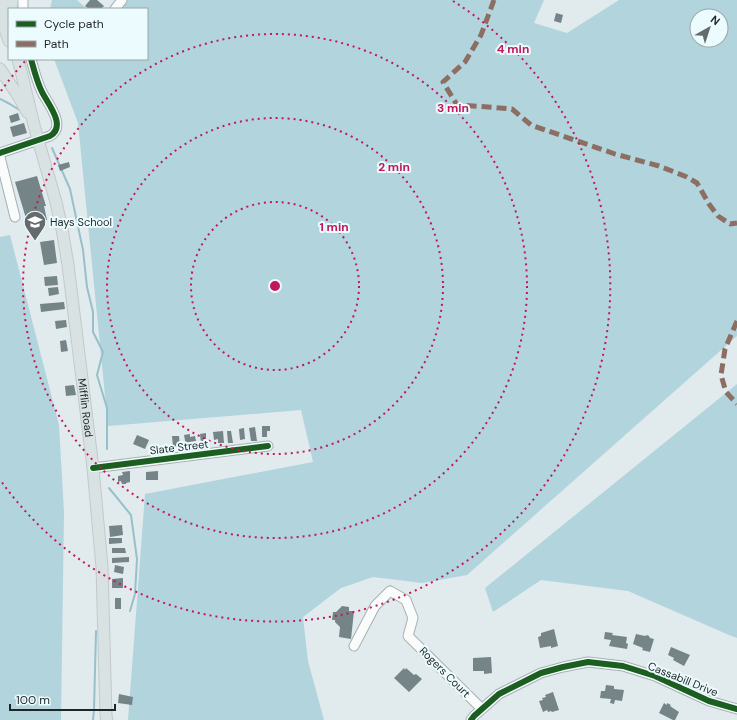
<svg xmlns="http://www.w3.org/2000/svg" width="737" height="720" font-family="'DM Sans',sans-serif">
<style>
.forest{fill:#b2d4dd;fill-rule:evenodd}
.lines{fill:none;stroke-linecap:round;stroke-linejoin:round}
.stream{stroke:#97c0ca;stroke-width:2}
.building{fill:#748487}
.minor-casing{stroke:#a8afb2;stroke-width:11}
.major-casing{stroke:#c4c8c9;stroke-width:13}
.minor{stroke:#fafcfc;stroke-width:9}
.major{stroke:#d8e2e3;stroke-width:11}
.quiet{stroke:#8d6e63;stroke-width:5;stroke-dasharray:10 5;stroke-linecap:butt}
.cycleway-casing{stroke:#ecfbfe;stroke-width:8}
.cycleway{stroke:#1b5e20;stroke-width:6}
.ring{fill:none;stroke:#c2185b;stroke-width:2;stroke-dasharray:2 4}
.labels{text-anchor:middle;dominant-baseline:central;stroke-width:4;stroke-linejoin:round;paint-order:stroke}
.poi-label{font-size:11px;fill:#1f2627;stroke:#ecfbfe;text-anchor:start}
.street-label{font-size:11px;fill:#1f2627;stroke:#ecfbfe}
.centre{fill:#c2185b;stroke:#ecfbfe;stroke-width:2}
.ring-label{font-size:12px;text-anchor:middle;font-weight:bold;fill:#c2185b;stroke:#ecfbfe;stroke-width:4;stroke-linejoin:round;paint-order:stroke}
</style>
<rect width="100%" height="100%" fill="#e1ebee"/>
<g class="forest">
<polygon points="52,0 77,0 87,9 50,9"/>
<path d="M 122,0 L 544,0 L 534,23 L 567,33 L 619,0 L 737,0 L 737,336 L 467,575 L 422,583 L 373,577 L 341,588 L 303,617 L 308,661 L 324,720 L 128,720 L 145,494 L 313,462 L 301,410 L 108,426 L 78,123 L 54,59 L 147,59 L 147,9 L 115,9 ZM 697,16 L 721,16 L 721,40 L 697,40 Z"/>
<polygon points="10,235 59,425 64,512 61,720 0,720 0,237"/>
<polygon points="737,384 737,638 729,635 628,591 541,580 493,612 485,588"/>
</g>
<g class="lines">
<g class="stream">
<polyline points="0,99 10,104 21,111"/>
<polyline points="52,148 70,189 83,250 87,287 93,312 93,332 103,352 97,375 107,408 107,449"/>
<polyline points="109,488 131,515 137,559 135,594 130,611"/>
<polyline points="93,720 94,710 96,631"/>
</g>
</g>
<g class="building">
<polygon points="90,0 97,0 104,6 101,9 89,9 85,6"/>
<polygon points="556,13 563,15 561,23 554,21"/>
<polygon points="18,113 20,120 11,123 9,116"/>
<polygon points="24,123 27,133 13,137 10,127"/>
<polygon points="69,162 70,167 60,171 58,165"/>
<polygon points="37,176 46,206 44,206 47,220 28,225 15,182"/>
<polygon points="54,240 57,263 44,265 40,242"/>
<polygon points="57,276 58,285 45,286 44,277"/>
<polygon points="58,287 59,294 49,296 48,288"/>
<polygon points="64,302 65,309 41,312 40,304"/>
<polygon points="66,320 67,327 56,329 55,321"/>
<polygon points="66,340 68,351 61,352 60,341"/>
<polygon points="74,385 76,395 66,396 65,386"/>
<polygon points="262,426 270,426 270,431 267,431 267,437 262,437"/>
<polygon points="255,427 257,441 251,441 249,428"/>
<polygon points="244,428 245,439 240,440 239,429"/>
<polygon points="223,431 224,443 218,443 218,439 214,440 213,432"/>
<polygon points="227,431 231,431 233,443 228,443"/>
<polygon points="206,433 206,444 201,444 200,434"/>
<polygon points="190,434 190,437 195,436 196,441 190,442 191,446 186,446 184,435"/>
<polygon points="137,435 149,440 145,449 133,444"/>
<polygon points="172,436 179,436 180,446 173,447"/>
<polygon points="130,471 130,482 126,483 126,484 122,484 121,481 118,482 118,476 123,475 122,472"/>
<polygon points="158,471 158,480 146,480 146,472"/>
<polygon points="122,525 123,535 110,537 109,526"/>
<polygon points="109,538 122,538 122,543 109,544"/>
<polygon points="112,548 125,548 126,553 112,553"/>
<polygon points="129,557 129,562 112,563 112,558"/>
<polygon points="115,565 124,567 123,574 114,572"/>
<polygon points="123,578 123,588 112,588 112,579"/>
<rect x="115" y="598" width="6" height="11"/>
<polygon points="342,606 349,607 349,611 354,611 351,639 339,637 340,627 335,622 335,620 332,620 333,612 336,612"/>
<polygon points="554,629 558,646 551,648 551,646 540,648 538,637 541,636 541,633"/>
<polygon points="605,632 613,633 612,635 627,637 626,643 628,644 627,649 609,646 611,640 604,639"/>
<polygon points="636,634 645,636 647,635 649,636 650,638 654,639 650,652 642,650 643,648 633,644"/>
<polygon points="671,647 690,655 684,666 673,660 674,658 668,655"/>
<polygon points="491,657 492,673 484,674 484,671 473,671 473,658"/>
<polygon points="404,668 405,670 406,668 414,675 416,674 422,679 409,692 394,678"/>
<polygon points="606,685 614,686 614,689 624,690 622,701 615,700 614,704 610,703 611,699 600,698 601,691 605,691"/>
<polygon points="553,692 559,710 552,712 551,711 548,712 547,710 543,712 539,701 543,700 542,698 546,697 545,695"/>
<polygon points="119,694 133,697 132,705 118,703"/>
<polygon points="664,703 667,705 667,703 671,705 670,706 679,712 675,720 673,720 659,713"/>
</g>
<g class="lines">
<g class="minor-casing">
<g id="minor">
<polyline points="23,9 23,0"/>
<polyline points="115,9 122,0"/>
<path d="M 0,153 L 50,136 C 67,126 48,104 42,92 C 37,82 34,70 31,59"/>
<polyline points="0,157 15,217"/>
<polyline points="93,468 268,446"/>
<polyline points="354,646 375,606 390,591 406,600 413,618 408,636 482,709"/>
<polyline points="471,720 474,716 499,694 541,673 563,667 588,662 623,666 655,676 709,701 737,709"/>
</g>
</g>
<g class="major-casing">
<g id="major">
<polyline points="3,0 9,22"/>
<polyline points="11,9 12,0"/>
<polyline points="0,14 9,41"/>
<path id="s1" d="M 18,59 L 35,129 L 56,202 L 62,229 L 68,265 L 93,468 L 102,567 L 106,716 L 107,720"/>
<polyline points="0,69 19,97 27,112"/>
</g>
</g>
<use href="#minor" class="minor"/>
<use href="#major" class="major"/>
<g class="quiet">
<polyline points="494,0 481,35 465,62 443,82 457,105 488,107 512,109 531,125 615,154 659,166 687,177 697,183 709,204 718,216 730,224 737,223"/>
<polyline points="737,321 725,349 721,375 726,392 737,404"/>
</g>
<g class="cycleway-casing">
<g id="cycleway">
<path d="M 0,153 L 50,136 C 67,126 48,104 42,92 C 37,82 34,70 31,59"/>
<polyline points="93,468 268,446"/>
<polyline points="471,720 474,716 499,694 541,673 563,667 588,662 623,666 655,676 709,701 737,709"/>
</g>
</g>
<use href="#cycleway" class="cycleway"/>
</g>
<g class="ring">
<circle cx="275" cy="286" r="84"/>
<circle cx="275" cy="286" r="168"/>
<circle cx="275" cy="286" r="252"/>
<path d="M1 91A336 336 0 0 1 27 59M453 1A336 336 0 1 1 1 481"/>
</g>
<defs>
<g id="school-pin" transform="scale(1.15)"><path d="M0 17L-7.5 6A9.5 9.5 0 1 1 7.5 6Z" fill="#636b6d" stroke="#ecfbfe"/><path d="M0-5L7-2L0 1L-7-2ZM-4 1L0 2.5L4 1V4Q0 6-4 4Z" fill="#fff"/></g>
</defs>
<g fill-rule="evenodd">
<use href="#school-pin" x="35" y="222"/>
</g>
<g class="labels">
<g class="poi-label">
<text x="50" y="222">Hays School</text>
</g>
<g class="street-label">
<text stroke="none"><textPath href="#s1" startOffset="356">Mifflin Road</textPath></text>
<text transform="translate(179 447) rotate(-7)">Slate Street</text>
<text transform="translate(445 672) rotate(45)">Rogers Court</text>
<text transform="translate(683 679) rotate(22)">Cassabill Drive</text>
</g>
</g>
<circle cx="275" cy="286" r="6" class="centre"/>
<g class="ring-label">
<text x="513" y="53">4 min</text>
<text x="453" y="112">3 min</text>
<text x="394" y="171">2 min</text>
<text x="334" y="231">1 min</text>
</g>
<rect x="8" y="8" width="140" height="52" fill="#ecfbfe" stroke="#9aa6a8"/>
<rect x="16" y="21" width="20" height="6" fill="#1b5e20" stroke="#9aa6a8"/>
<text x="44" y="28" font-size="12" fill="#1f2627">Cycle path</text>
<rect x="16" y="41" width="20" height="6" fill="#8d6e63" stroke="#9aa6a8"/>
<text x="44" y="48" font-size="12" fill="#1f2627">Path</text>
<g transform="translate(709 28) rotate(39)"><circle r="19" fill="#ecfbfe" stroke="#9aa6a8"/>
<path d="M0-3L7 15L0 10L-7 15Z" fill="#636b6d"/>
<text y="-6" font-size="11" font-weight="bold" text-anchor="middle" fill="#1f2627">N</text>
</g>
<path d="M10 704v6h105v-6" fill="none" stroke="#1f2627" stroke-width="2"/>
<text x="16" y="704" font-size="12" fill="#1f2627" stroke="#ecfbfe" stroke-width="3" paint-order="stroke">100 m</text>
</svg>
